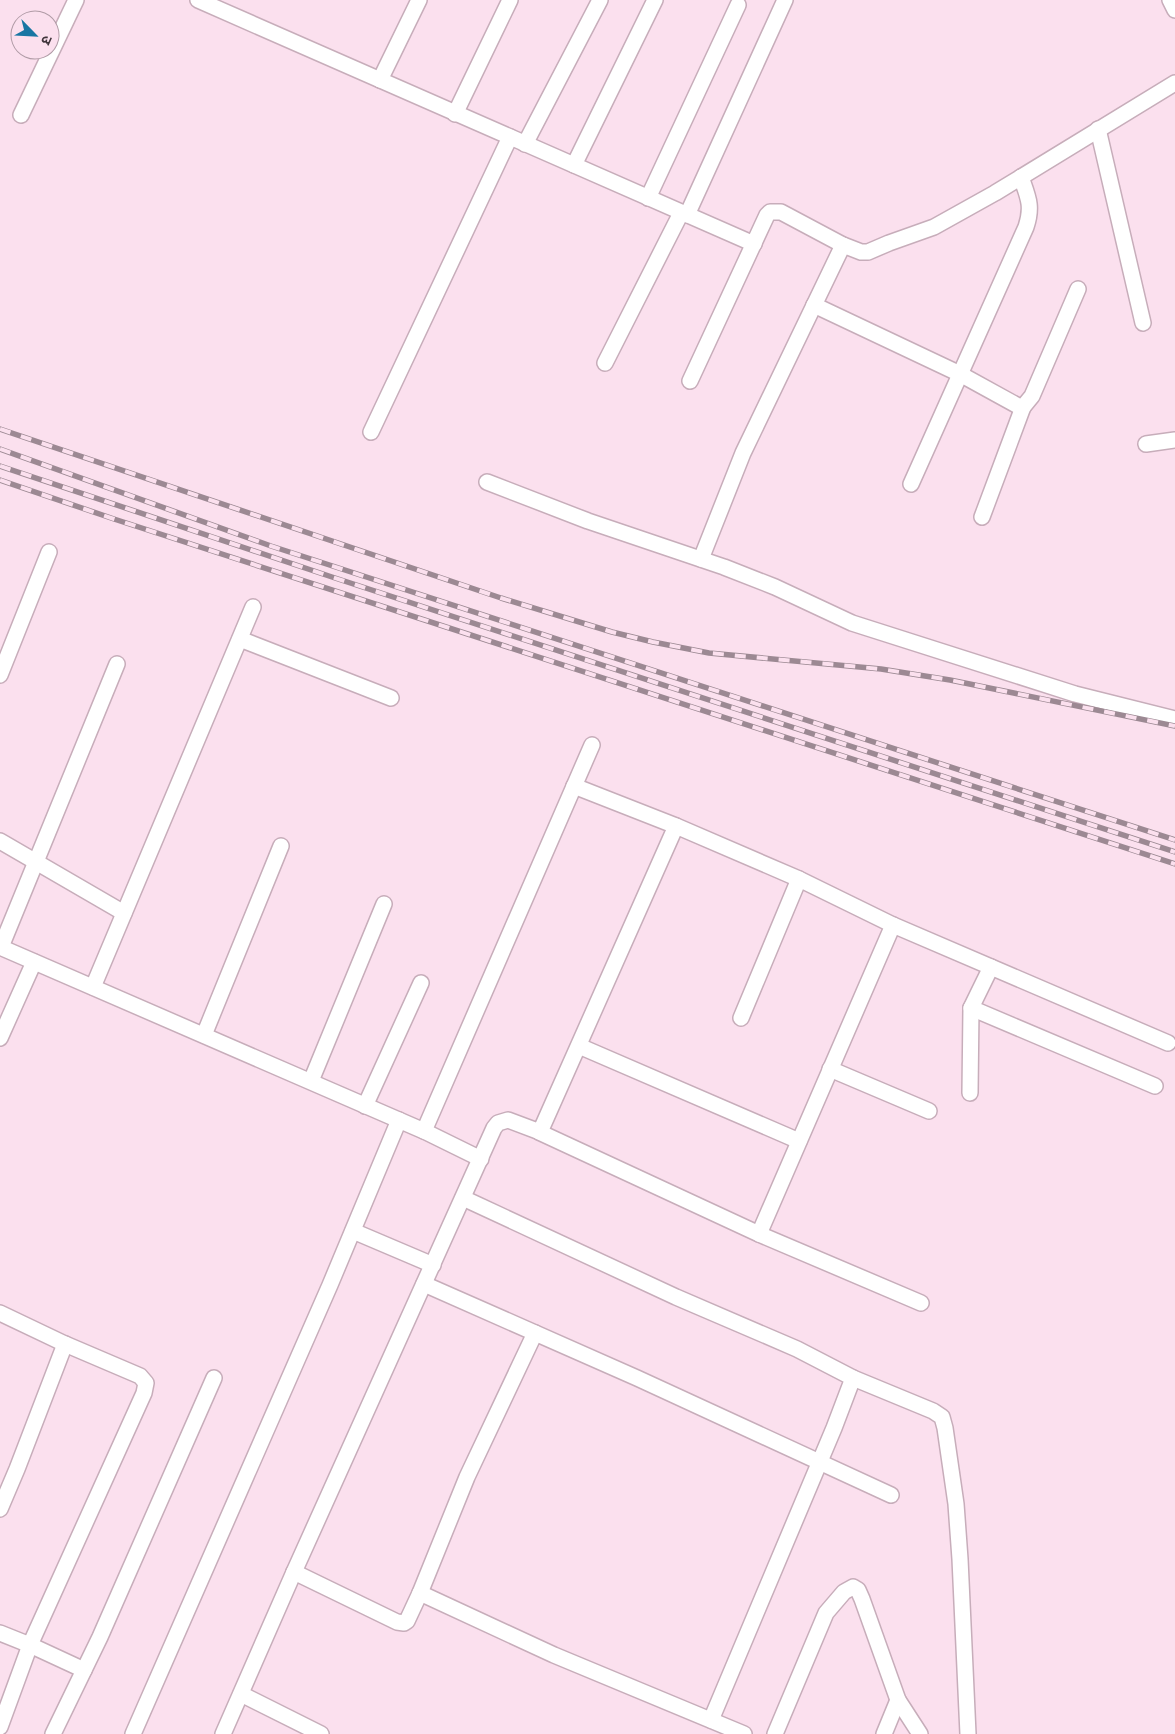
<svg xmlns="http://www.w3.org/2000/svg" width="1175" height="1734" font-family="Manrope,'Noto Sans Devanagari',sans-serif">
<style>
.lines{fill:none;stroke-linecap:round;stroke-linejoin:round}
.street-casing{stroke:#c7adba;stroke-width:18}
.street{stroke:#fff;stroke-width:15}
.rail-casing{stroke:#9c8993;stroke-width:5.5}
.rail{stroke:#fbe0ee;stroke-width:4;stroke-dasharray:11;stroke-linecap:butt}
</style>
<rect width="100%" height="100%" fill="#fbe0ee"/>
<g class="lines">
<g class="street-casing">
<g id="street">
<polyline points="198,0 754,244"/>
<polyline points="1170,0 1175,10"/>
<polyline points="380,80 419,0"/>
<polyline points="455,114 510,0"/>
<polyline points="21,115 76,0"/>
<polyline points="1098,129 1143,323"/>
<polyline points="525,144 600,0"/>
<polyline points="574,165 655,0"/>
<polyline points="648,198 738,5"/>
<polyline points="687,215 785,0"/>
<polyline points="814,305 960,374 1020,407 1023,407 1032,396 1078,289"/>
<polyline points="605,363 681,213"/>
<polyline points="690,381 767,215 770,212 781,212 843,245 861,252 868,252 889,243 934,227 995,193 1175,83"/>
<polyline points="371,432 510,137"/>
<polyline points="1146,444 1175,440"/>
<polyline points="487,482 588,521 724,567 775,587 852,623 1075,694 1175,719"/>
<path d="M 911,484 L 1026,227 C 1033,206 1028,197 1021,177"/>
<polyline points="982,517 1023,407"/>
<polyline points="701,559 743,453 843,245"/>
<polyline points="240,639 391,698"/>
<polyline points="0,675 49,552"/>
<polyline points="574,786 676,826 799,879 893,925 1168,1043"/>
<polyline points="0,841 124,913"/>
<polyline points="0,947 424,1131 592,745"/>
<polyline points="1,947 117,664"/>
<polyline points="93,987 253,607"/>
<polyline points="971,1008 1155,1086"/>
<polyline points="741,1018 799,879"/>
<polyline points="204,1035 281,846"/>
<polyline points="0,1038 34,962"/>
<polyline points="579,1046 799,1141"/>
<polyline points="830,1069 929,1111"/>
<polyline points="311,1081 384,904"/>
<polyline points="970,1093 971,1008 991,967"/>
<polyline points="365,1106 421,983"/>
<polyline points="424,1131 481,1159"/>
<polyline points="539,1132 759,1234 921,1303"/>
<polyline points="463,1198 676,1297 797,1349 853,1378 834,1428 711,1720"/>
<polyline points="353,1231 433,1265"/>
<polyline points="759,1234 893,925"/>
<polyline points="424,1284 637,1378 891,1495"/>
<polyline points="0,1313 65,1344 140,1376 146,1383 144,1393 30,1645 0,1727"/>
<polyline points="853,1378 933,1411 942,1417 945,1428 956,1504 960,1559 968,1734"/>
<polyline points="0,1509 17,1469 65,1344"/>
<polyline points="294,1572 397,1622 404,1623 407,1621 420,1593 467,1477 535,1333"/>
<polyline points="420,1593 554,1655 744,1734"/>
<polyline points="0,1633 30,1645 84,1670"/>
<polyline points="241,1694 321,1734"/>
<polyline points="53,1734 100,1637 214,1378"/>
<polyline points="133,1734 330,1285 399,1120"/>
<polyline points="223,1734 294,1572 494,1128 498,1123 508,1120 540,1132 676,826"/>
<polyline points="775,1734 826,1613 844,1592 853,1587 858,1590 862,1599 898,1700 920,1734"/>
<polyline points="884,1734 898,1700"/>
</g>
</g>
<use href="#street" class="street"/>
<g class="rail-casing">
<g id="rail">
<polyline points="0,429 501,598 612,632 653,642 709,653 881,669 950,680 1175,726"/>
<polyline points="0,449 271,546 1175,840"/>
<polyline points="0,466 332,577 1175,852"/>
<polyline points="0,480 114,519 1175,864"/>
</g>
</g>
<use href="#rail" class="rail"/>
</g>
<g transform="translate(35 35) rotate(114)"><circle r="24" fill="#fbe0ee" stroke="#b09ba6"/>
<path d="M0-4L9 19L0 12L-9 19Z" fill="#1876a3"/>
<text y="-8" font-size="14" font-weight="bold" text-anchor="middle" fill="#3f343a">उ</text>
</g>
</svg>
